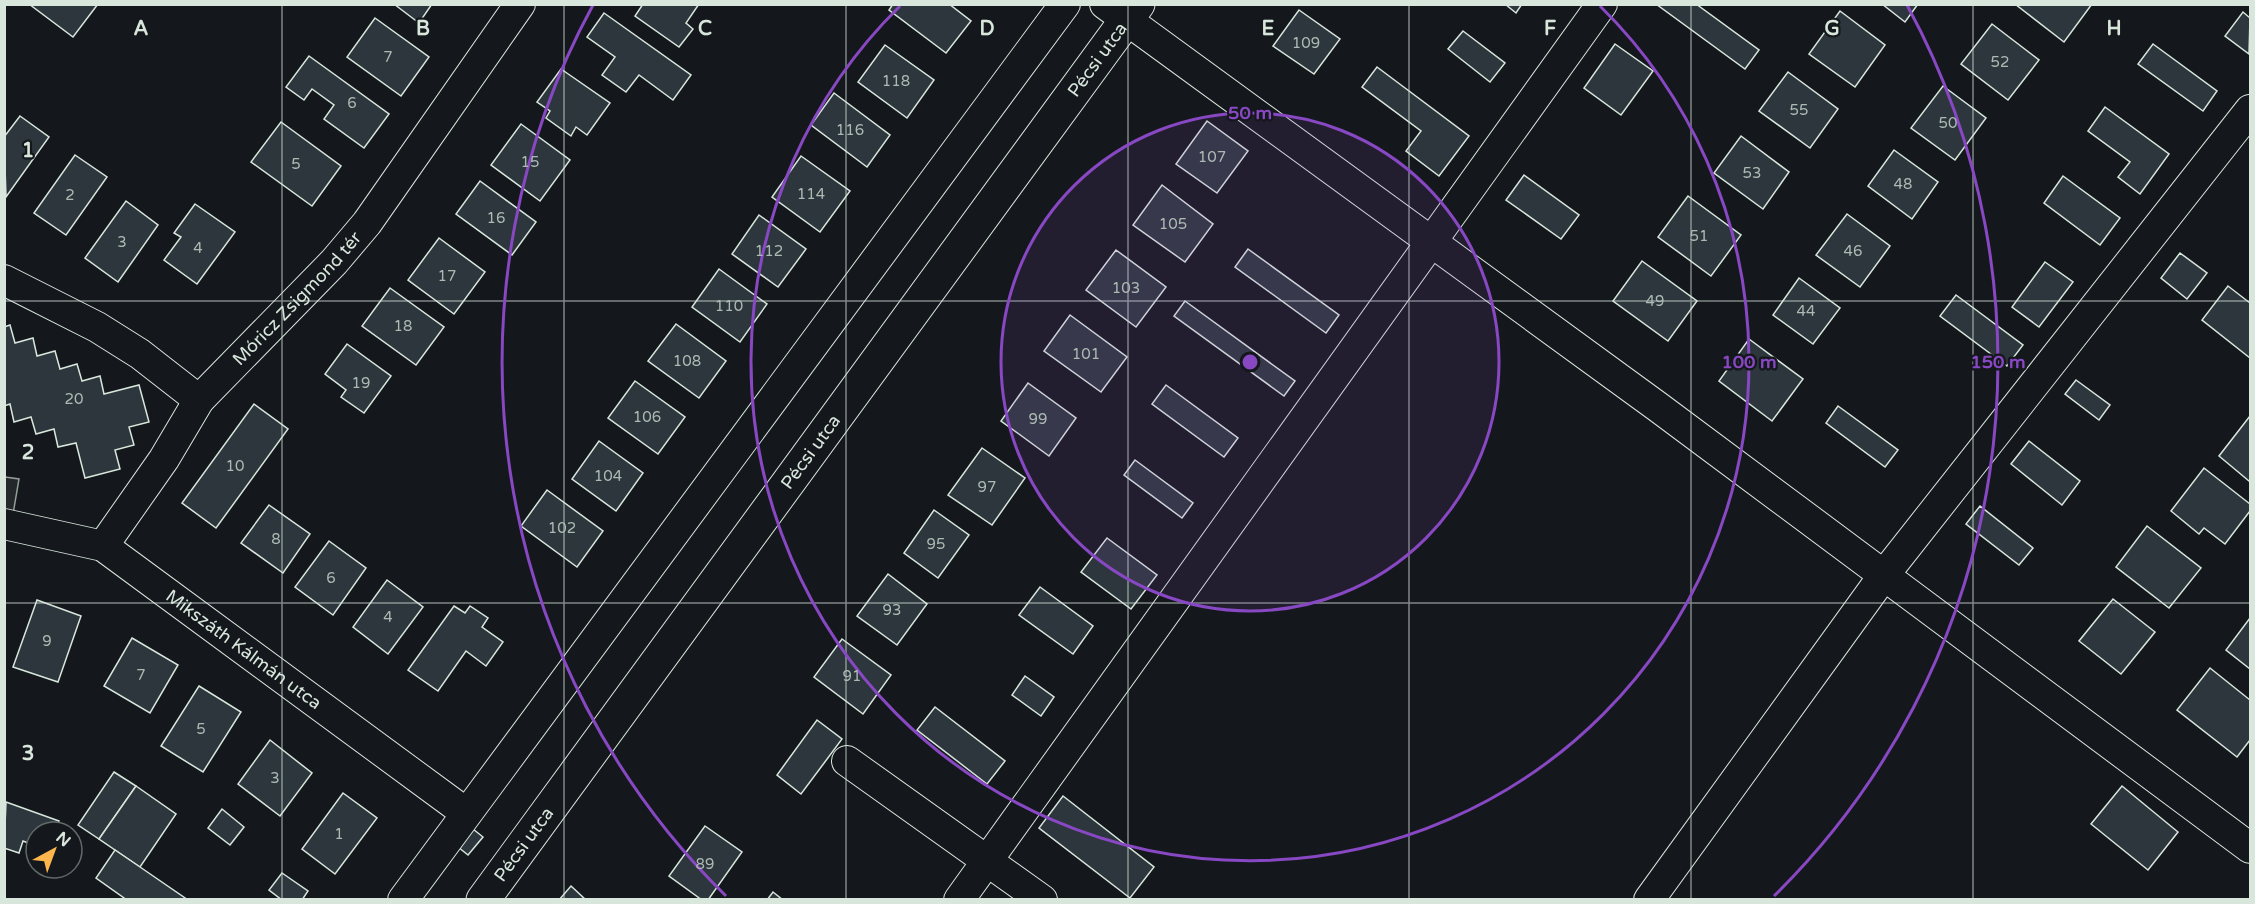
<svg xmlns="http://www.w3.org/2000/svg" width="2255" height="904" font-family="'Varela Round',sans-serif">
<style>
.parking{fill:#24282b;stroke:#939e99;stroke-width:1.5}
.building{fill:#2c363c;stroke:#d8e6dc;stroke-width:1.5}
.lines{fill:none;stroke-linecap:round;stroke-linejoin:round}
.street-casing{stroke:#d8e6dc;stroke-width:32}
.secondary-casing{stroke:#d8e6dc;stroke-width:35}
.street{stroke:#14181c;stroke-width:30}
.secondary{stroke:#14181c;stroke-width:33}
.grid{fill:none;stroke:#d8e6dc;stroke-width:1.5;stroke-opacity:0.55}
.ring{fill:none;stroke:#8948c3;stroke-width:3}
.labels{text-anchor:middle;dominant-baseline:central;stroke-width:4.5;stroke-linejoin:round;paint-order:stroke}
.number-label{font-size:15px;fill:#adbab4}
.street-label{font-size:18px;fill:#d8e6dc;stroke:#14181c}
.grid-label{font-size:20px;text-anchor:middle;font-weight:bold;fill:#d8e6dc;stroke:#14181c;stroke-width:4.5;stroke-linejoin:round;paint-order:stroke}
.centre{fill:#8948c3;stroke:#14181c;stroke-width:3}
.ring-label{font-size:18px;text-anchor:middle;font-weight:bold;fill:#8948c3;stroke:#14181c;stroke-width:4.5;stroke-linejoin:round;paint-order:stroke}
</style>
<rect width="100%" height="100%" fill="#14181c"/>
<polygon class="parking" points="5,477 19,479 11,526 5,524"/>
<g class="building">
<polygon points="29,4 98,4 73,37"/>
<polygon points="394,4 432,4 419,23"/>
<polygon points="643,4 699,4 686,23 693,29 679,47 635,16"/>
<polygon points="893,4 949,4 971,21 946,53 889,10"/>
<polygon points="1505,4 1522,4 1516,13"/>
<polygon points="1656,4 1696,4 1759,50 1745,69"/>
<polygon points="1882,4 1918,4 1905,22"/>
<polygon points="2015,4 2092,4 2064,42"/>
<polygon points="1299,10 1340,39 1314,74 1273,46"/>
<polygon points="1840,11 1885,45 1855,87 1809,54"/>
<polygon points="2243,12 2250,18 2249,54 2225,36"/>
<polygon points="604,13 691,75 673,100 639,75 626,92 602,75 615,57 587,37"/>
<polygon points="375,18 429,57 401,96 347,57"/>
<polygon points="1992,24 2039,60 2008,100 1961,64"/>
<polygon points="1463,31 1505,63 1490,82 1448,49"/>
<polygon points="1615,44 1653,71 1621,115 1584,88"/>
<polygon points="2153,44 2217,91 2203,111 2138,64"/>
<polygon points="885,45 934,80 907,118 858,82"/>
<polygon points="309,56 389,114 364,148 324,119 334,105 312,89 304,100 286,87"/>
<polygon points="1377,67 1469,136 1439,176 1406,151 1421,131 1362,87"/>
<polygon points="561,69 610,103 587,135 576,127 571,136 546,118 550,111 537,102"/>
<polygon points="1788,72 1838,109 1810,148 1759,111"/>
<polygon points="1943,86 1986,118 1955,160 1911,128"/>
<polygon points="834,93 890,135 867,167 811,125"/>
<polygon points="2105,107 2169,154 2140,194 2118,177 2130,162 2088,131"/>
<polygon points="20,116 49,137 6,197 4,137"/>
<polygon points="1207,121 1248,151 1217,193 1176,164"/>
<polygon points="281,122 341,166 312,206 251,162"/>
<polygon points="521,124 570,160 540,201 491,165"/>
<polygon points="1741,136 1789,172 1763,209 1714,173"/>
<polygon points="1894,150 1938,182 1912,219 1868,186"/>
<polygon points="75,155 107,177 66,235 34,213"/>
<polygon points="801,156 850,191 820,232 772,197"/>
<polygon points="1524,175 1579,215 1561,239 1506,200"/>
<polygon points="2063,176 2120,218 2100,245 2044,203"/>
<polygon points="480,181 536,222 512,255 456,214"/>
<polygon points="1162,185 1213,224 1185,262 1133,225"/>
<polygon points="1688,196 1741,235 1711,276 1658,237"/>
<polygon points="126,201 158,225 118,282 85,258"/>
<polygon points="195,204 235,232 197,284 164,260 181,237 174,233"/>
<polygon points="1847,214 1890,246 1860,287 1816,255"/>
<polygon points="759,215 806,249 778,287 732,254"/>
<polygon points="439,238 485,272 454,314 408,280"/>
<polygon points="1248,249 1339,315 1326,333 1235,267"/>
<polygon points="1116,250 1166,287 1136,327 1086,290"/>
<polygon points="2180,253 2207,273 2187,299 2161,278"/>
<polygon points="1642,261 1697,301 1668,341 1613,301"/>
<polygon points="2045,262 2073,282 2039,327 2012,307"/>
<polygon points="719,269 767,304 740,342 692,307"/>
<polygon points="1799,278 1840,308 1813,344 1773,315"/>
<polygon points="2228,286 2250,303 2250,358 2202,320"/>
<polygon points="390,288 444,327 416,365 362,326"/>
<polygon points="1956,295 2023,345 2007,366 1940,316"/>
<polygon points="1185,301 1295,381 1284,396 1174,316"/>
<polygon points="1070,315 1127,357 1101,392 1044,351"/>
<polygon points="676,324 726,361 699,398 648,361"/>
<polygon points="10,325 15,343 33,338 37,356 55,351 60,369 77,364 82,381 100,376 104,394 139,385 149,422 129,427 134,445 115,450 120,469 85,478 76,443 58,447 54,429 36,434 31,417 14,422 10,404 4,406 4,327"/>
<polygon points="1749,339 1803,379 1772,421 1719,381"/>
<polygon points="347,344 391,376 364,413 341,397 346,390 325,374"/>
<polygon points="2076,380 2110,405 2099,420 2065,394"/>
<polygon points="635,381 685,417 658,454 608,418"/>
<polygon points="1028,383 1076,418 1049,456 1001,421"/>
<polygon points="1166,385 1238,438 1224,457 1152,404"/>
<polygon points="254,404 288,429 216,528 182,503"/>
<polygon points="1838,406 1898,450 1885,467 1826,423"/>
<polygon points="2250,416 2250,480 2249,481 2219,456"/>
<polygon points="599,441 643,473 616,511 572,479"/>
<polygon points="2029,441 2080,481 2062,505 2011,464"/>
<polygon points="982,448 1025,478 992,525 948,495"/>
<polygon points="1135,460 1193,503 1182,518 1124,475"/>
<polygon points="2204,468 2250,504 2250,511 2225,544 2204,528 2199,534 2171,511"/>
<polygon points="547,490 603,531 577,567 521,526"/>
<polygon points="269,505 310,534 283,573 241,543"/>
<polygon points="1980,506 2033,548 2019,565 1966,524"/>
<polygon points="934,510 969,535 938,578 904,553"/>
<polygon points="2147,526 2201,568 2169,608 2116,567"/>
<polygon points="1107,538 1157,575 1131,609 1081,572"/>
<polygon points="329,541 366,568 333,615 295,587"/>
<polygon points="888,574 927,604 897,645 857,616"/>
<polygon points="387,580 423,607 388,654 353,627"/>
<polygon points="1040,587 1093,626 1073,654 1019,615"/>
<polygon points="2113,599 2155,632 2121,674 2079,641"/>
<polygon points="37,600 81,616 58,682 13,667"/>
<polygon points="454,606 465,613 470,606 488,618 482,627 503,642 486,666 466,651 438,691 408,670"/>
<polygon points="2250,618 2250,669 2226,650"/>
<polygon points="132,638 178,665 150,713 104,686"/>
<polygon points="842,639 891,675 863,714 814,677"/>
<polygon points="2210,668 2250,700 2250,740 2237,757 2177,710"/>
<polygon points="1025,676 1054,697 1041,716 1012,695"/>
<polygon points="199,686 241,712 203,772 161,746"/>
<polygon points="935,707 1005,761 987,784 917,730"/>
<polygon points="817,720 842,739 801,794 777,775"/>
<polygon points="270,740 312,773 280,816 238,784"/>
<polygon points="114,772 136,786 99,839 78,825"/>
<polygon points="136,786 176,814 140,867 99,839"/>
<polygon points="2122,786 2178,832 2148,870 2091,824"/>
<polygon points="343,793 377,818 335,874 302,849"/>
<polygon points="1063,796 1154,867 1130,898 1039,828"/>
<polygon points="6,802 59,821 55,832 36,832 36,846 23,841 19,853 4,848"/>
<polygon points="222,809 244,827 230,845 208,828"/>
<polygon points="705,826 742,852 708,900 702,900 669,876"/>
<polygon points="473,829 483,837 468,855 458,847"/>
<polygon points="115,850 140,867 188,900 127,900 96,878"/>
<polygon points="282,873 308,891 302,900 282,900 269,890"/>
<polygon points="571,886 586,900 559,900"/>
<polygon points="773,892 783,900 767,900"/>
</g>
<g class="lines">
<g class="street-casing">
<g id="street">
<polyline points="1105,4 1658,407 2250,848"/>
<polyline points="4,280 97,327 140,354 199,400"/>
<path id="s1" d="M 4,524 L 103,546 L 466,813"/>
<path id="s2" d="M 103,546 L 164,459 L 199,400 L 334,262 L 367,223 L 520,4"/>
<polyline points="847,761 1042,900"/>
<polyline points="403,900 1065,4"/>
<polyline points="959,900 1602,4"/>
<polyline points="1649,900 1884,575 2250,110"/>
</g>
</g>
<g class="secondary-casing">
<g id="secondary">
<path id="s3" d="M 483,900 L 1138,4"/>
</g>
</g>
<use href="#street" class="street"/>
<use href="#secondary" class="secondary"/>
</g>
<path class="grid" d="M 282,4 L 282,900M 564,4 L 564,900M 846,4 L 846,900M 1128,4 L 1128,900M 1409,4 L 1409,900M 1691,4 L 1691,900M 1973,4 L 1973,900M 4,301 L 2250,301M 4,603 L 2250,603"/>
<circle cx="1250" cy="362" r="249" fill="#8948c3" fill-opacity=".12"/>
<g class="ring">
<circle cx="1250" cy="362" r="249"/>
<path d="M1600 6A499 499 0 1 1 900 6"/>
<path d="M726 896A748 748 0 0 1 593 5M1907 5A748 748 0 0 1 1774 896"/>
</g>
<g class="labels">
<g class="number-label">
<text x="1306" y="43">109</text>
<text x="388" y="57">7</text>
<text x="2000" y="62">52</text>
<text x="896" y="81">118</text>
<text x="352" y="103">6</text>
<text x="1799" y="110">55</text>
<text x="1948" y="123">50</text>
<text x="850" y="130">116</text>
<text x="1212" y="157">107</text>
<text x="530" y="162">15</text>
<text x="296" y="164">5</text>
<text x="1752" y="173">53</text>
<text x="1903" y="184">48</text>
<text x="811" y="194">114</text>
<text x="70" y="195">2</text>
<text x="496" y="218">16</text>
<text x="1173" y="224">105</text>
<text x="1699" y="236">51</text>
<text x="122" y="242">3</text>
<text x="198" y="248">4</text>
<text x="769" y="251">112</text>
<text x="1853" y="251">46</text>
<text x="447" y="276">17</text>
<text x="1126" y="288">103</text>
<text x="1655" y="301">49</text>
<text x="729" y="306">110</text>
<text x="1806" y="311">44</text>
<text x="403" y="326">18</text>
<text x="1086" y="354">101</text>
<text x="687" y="361">108</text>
<text x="361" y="383">19</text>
<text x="74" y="399">20</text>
<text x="647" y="417">106</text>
<text x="1038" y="419">99</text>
<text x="235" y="466">10</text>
<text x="608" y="476">104</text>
<text x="987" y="487">97</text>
<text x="562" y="528">102</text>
<text x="276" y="539">8</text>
<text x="936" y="544">95</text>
<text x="331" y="578">6</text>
<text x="892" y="610">93</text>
<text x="388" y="617">4</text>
<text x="47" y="641">9</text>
<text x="141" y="675">7</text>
<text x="852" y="676">91</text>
<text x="201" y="729">5</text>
<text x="275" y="778">3</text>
<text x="339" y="834">1</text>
<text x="705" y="864">89</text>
</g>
<g class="street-label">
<text stroke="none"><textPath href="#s3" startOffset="1041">Pécsi utca</textPath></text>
<text stroke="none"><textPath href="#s2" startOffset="316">Móricz Zsigmond tér</textPath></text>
<text stroke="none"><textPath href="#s3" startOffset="555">Pécsi utca</textPath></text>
<text stroke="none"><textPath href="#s1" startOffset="276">Mikszáth Kálmán utca</textPath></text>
<text stroke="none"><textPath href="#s3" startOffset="69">Pécsi utca</textPath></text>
</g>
</g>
<g class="grid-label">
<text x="141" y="35">A</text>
<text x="423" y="35">B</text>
<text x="705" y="35">C</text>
<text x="987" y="35">D</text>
<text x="1268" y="35">E</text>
<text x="1550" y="35">F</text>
<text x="1832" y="35">G</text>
<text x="2114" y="35">H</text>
<text x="28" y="157">1</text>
<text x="28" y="459">2</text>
<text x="28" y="760">3</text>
</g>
<circle cx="1250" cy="362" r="9" class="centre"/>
<g class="ring-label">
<text x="1250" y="119">50 m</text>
<text x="1749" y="368">100 m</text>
<text x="1998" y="368">150 m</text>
</g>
<rect width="2255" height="904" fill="none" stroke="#d8e6dc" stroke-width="12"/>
<g transform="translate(54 850) rotate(41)"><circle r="28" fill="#14181c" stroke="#626a69" stroke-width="1.5"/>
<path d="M0-4.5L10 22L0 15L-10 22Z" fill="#ffb74d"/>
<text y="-9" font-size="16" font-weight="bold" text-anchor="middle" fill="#d8e6dc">N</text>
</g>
</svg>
